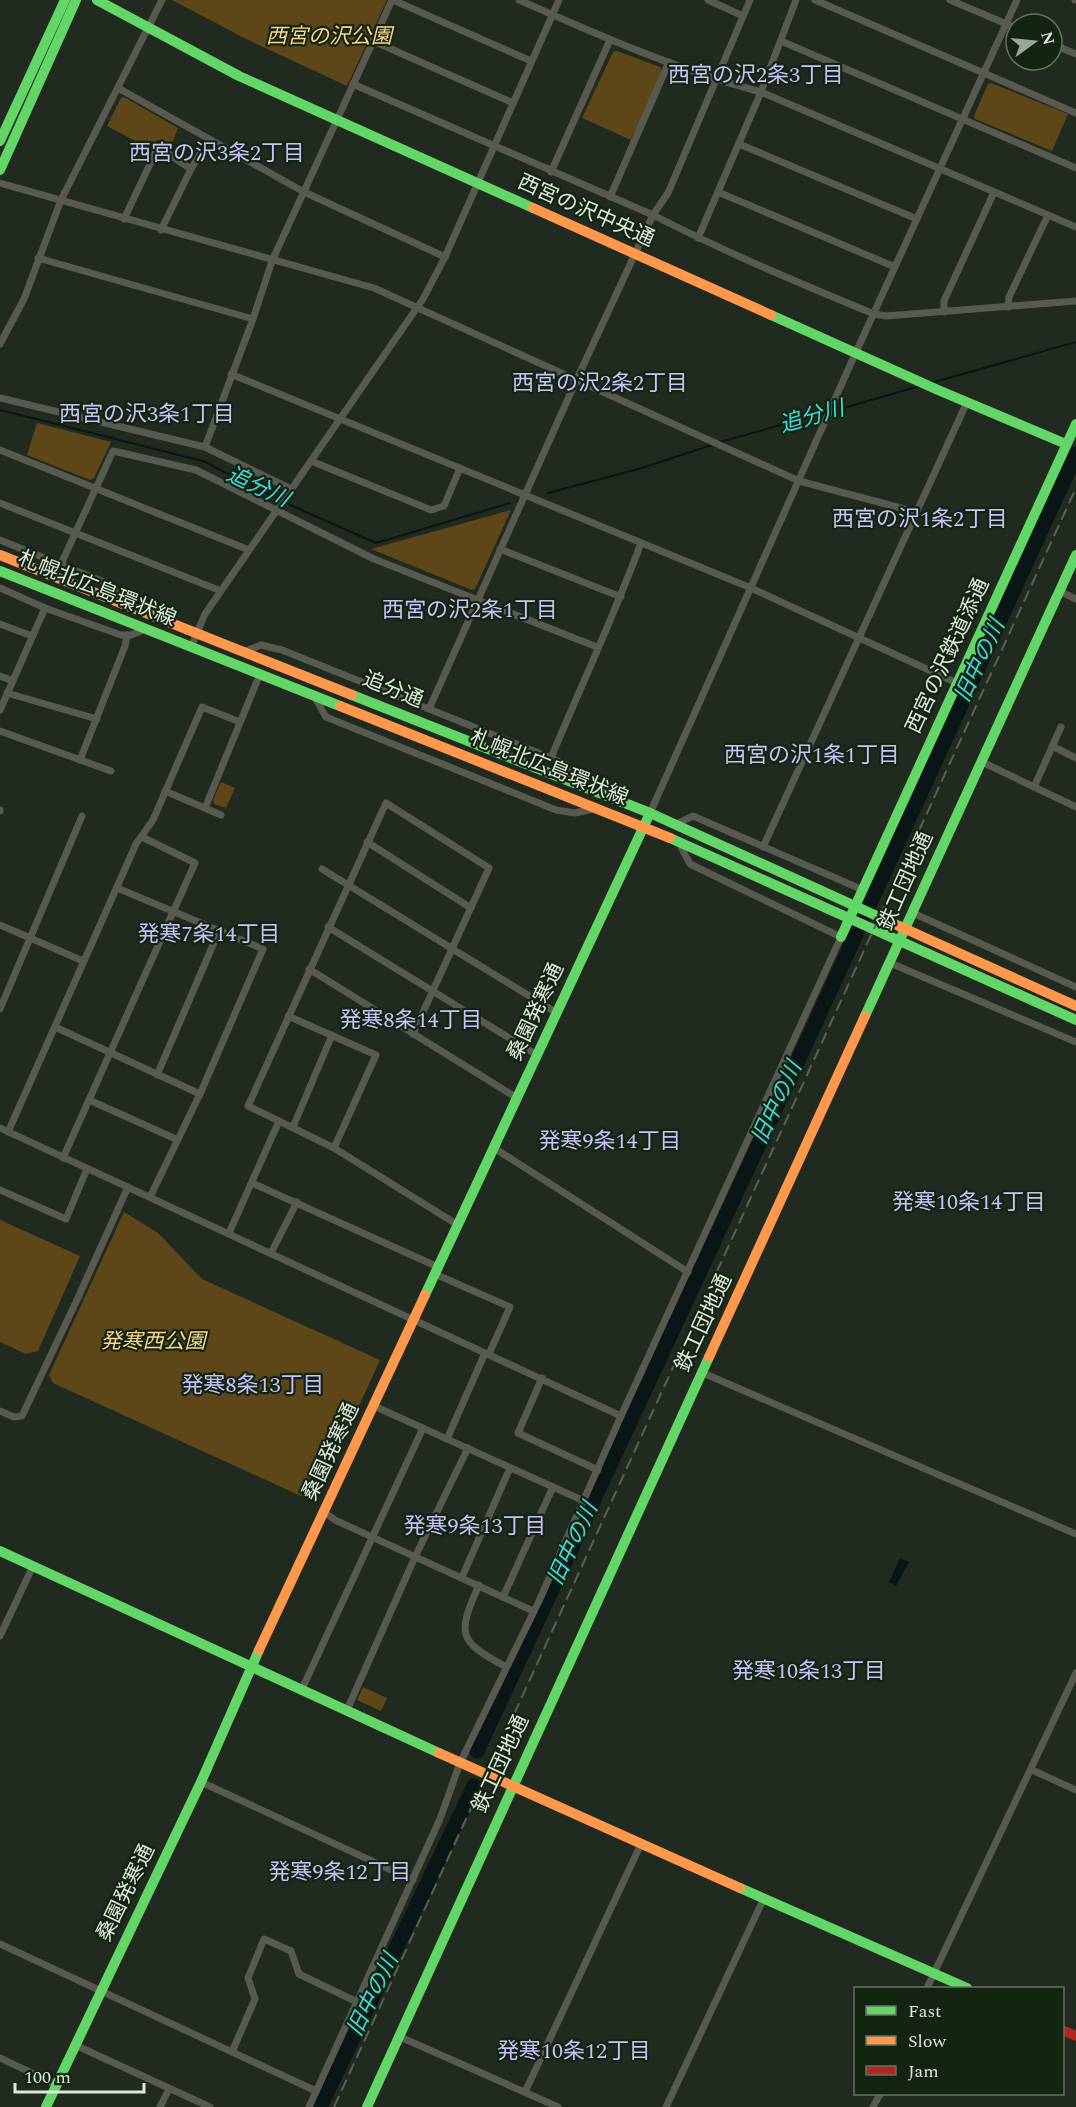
<svg xmlns="http://www.w3.org/2000/svg" width="1076" height="2107" font-family="Spectral,'Noto Sans JP',serif">
<style>
.green{fill:#5d4719}
.water{fill:#0a1616}
.lines{fill:none;stroke-linecap:round;stroke-linejoin:round}
.stream{stroke:#0a1616;stroke-width:2}
.river{stroke:#0a1616;stroke-width:15}
.street{stroke:#585a50;stroke-width:7}
.fast{stroke:#63d668;stroke-width:10}
.slow{stroke:#ff974d;stroke-width:10}
.jam{stroke:#b3261e;stroke-width:10}
.rail{stroke:#5a6055;stroke-width:2;stroke-dasharray:12 6;stroke-linecap:butt}
.labels{text-anchor:middle;dominant-baseline:central;stroke-width:4.5;stroke-linejoin:round;paint-order:stroke}
.park-label{font-size:21px;font-style:italic;fill:#fcd48f;stroke:#132410}
.street-label{font-size:21px;fill:#dde8db;stroke:#132410}
.neighbourhood-label{font-size:22px;fill:#c8c0fa;stroke:#132410}
.water-label{font-size:22px;font-style:italic;fill:#45d9e1;stroke:#132410}
</style>
<rect width="100%" height="100%" fill="#202a1e"/>
<g class="green">
<polygon points="172,0 387,0 347,86 246,39"/>
<polygon points="617,51 660,67 662,73 631,140 582,118 613,52"/>
<polygon points="991,83 1068,114 1052,151 975,119 974,116 988,84"/>
<polygon points="124,97 178,128 170,149 157,140 152,150 107,126 121,98"/>
<polygon points="37,423 111,442 94,478 90,480 27,455"/>
<polygon points="511,510 475,589 472,590 371,549"/>
<polygon points="221,782 235,788 226,808 214,804 213,800"/>
<polygon points="124,1212 158,1233 202,1279 380,1360 318,1495 312,1501 53,1383 49,1375"/>
<polygon points="0,1220 80,1256 38,1351 26,1354 0,1342"/>
<polygon points="363,1687 387,1698 381,1711 357,1700"/>
</g>
<polygon class="water" points="900,1558 909,1562 896,1586 889,1582"/>
<g class="lines">
<g class="stream">
<polyline points="931,383 1076,342"/>
<polyline points="0,410 203,461 288,504 376,543 510,503"/>
<polyline points="833,411 920,386"/>
<polyline points="720,442 828,412"/>
<polyline points="548,493 642,468 712,445"/>
</g>
<g class="river">
<polyline points="477,1751 814,1026 1076,454"/>
<polyline points="320,2107 474,1786"/>
</g>
<g class="street">
<polyline points="393,0 531,61"/>
<path d="M 519,0 C 598,35 678,70 761,92 L 1076,227"/>
<polyline points="708,0 743,16"/>
<polyline points="815,0 1076,113"/>
<polyline points="950,0 1016,28"/>
<polyline points="1075,0 1076,0"/>
<polyline points="373,41 513,103"/>
<polyline points="781,41 1076,168"/>
<polyline points="1052,44 1076,54"/>
<path d="M 353,84 L 653,215 C 725,252 799,283 874,314 L 886,316 L 1076,301"/>
<polyline points="118,88 304,192 445,257"/>
<polyline points="739,144 917,219"/>
<polyline points="551,172 610,40"/>
<polyline points="0,183 374,288 799,481 916,512"/>
<polyline points="718,192 895,267"/>
<polyline points="610,197 669,62"/>
<polyline points="124,219 158,147 191,169"/>
<polyline points="161,230 191,169 209,139"/>
<polyline points="698,238 761,92 796,0"/>
<polyline points="38,258 253,319"/>
<polyline points="1008,307 1009,297 1048,215"/>
<polyline points="944,312 944,301 994,192"/>
<polyline points="0,344 24,299 61,200 162,0"/>
<polyline points="231,374 751,588 957,683"/>
<polyline points="0,398 205,447 291,489"/>
<polyline points="205,447 253,319 272,261 392,0"/>
<polyline points="0,450 249,550"/>
<polyline points="311,461 431,510 444,506 460,468"/>
<polyline points="0,503 221,591"/>
<polyline points="0,540 104,582 115,589 121,603"/>
<polyline points="500,549 621,597"/>
<polyline points="61,564 113,451 196,470 374,559 597,647"/>
<polyline points="0,588 45,608 121,635 131,635 146,629"/>
<polyline points="1059,591 1076,599"/>
<polyline points="0,624 32,636"/>
<polyline points="191,647 205,614 423,299 445,257 559,0"/>
<polyline points="243,652 261,645 282,650 551,758 566,765 575,783"/>
<polyline points="0,676 13,681"/>
<polyline points="7,693 97,719"/>
<polyline points="314,696 326,717 556,810 575,813 598,808"/>
<polyline points="429,709 576,381 653,215 668,193 750,0"/>
<polyline points="0,710 45,608"/>
<polyline points="0,731 111,771"/>
<polyline points="1052,746 1076,758"/>
<path d="M 551,758 C 581,686 614,616 641,543"/>
<polyline points="80,760 125,646 127,635"/>
<polyline points="982,762 1076,807"/>
<polyline points="1034,787 1061,727"/>
<polyline points="165,791 221,815"/>
<polyline points="205,808 260,674"/>
<polyline points="0,810 0,811"/>
<polyline points="650,813 856,352 1017,0"/>
<polyline points="675,825 693,816 863,890"/>
<polyline points="367,842 471,908"/>
<polyline points="763,847 967,402"/>
<polyline points="322,869 557,1013"/>
<polyline points="117,888 263,949 200,1094 150,1197"/>
<polyline points="913,913 1076,987"/>
<polyline points="0,925 83,961"/>
<polyline points="328,927 537,1055"/>
<polyline points="890,963 1076,1042"/>
<polyline points="309,969 517,1098"/>
<polyline points="0,1009 82,816"/>
<path d="M 288,1016 L 376,1055 L 334,1148 L 248,1106 C 293,1005 339,904 386,803 L 489,868 L 413,1034"/>
<polyline points="55,1027 200,1094"/>
<polyline points="157,1075 219,931"/>
<polyline points="89,1100 176,1139"/>
<polyline points="293,1127 332,1035"/>
<polyline points="0,1128 621,1416"/>
<polyline points="8,1132 136,844 153,820 202,707 240,722"/>
<polyline points="334,1148 458,1225"/>
<polyline points="494,1148 688,1272"/>
<polyline points="63,1158 195,863 142,837"/>
<polyline points="252,1183 438,1267"/>
<polyline points="0,1190 66,1219 87,1169"/>
<polyline points="229,1233 279,1121"/>
<polyline points="271,1253 297,1202"/>
<polyline points="435,1274 510,1307 489,1354"/>
<polyline points="703,1373 1076,1534"/>
<polyline points="542,1378 518,1433 598,1470"/>
<polyline points="374,1406 584,1501"/>
<polyline points="0,1411 14,1417 22,1416 76,1302 128,1187"/>
<polyline points="447,1439 485,1353"/>
<polyline points="324,1512 335,1520 533,1611"/>
<polyline points="462,1577 510,1468"/>
<path d="M 479,1585 C 456,1636 459,1641 506,1667"/>
<polyline points="503,1597 553,1487"/>
<polyline points="0,1636 33,1566"/>
<polyline points="302,1689 423,1428"/>
<polyline points="347,1710 415,1557 468,1448"/>
<polyline points="1032,1770 1076,1790"/>
<polyline points="201,1782 413,1880"/>
<polyline points="0,1944 316,2091"/>
<polyline points="927,1988 1076,1673"/>
<polyline points="398,2036 558,2107"/>
<polyline points="75,2045 210,2107"/>
<polyline points="232,2052 255,1999 248,1978 264,1939 291,1951 299,1974 357,2002"/>
<polyline points="0,2058 57,2085"/>
<polyline points="525,2092 641,1844"/>
<polyline points="160,2107 169,2089"/>
<polyline points="309,2107 440,1819 460,1763 539,1601 621,1416 841,937 690,864 679,843"/>
<polyline points="666,2107 764,1898"/>
<polyline points="873,2107 880,2094"/>
</g>
<g class="fast">
<polyline points="97,0 239,76 533,208"/>
<polyline points="0,141 65,0"/>
<polyline points="0,170 76,0"/>
<polyline points="771,315 938,390 1066,444"/>
<polyline points="0,571 340,706"/>
<polyline points="352,695 650,813 899,926"/>
<polyline points="670,838 1076,1020"/>
<polyline points="841,937 1076,424"/>
<polyline points="865,1016 1076,555"/>
<polyline points="425,1295 650,813"/>
<polyline points="0,1551 439,1753"/>
<polyline points="740,1888 967,1988"/>
<polyline points="46,2107 201,1782 259,1650"/>
<polyline points="367,2107 709,1357"/>
</g>
<g class="slow">
<polyline points="533,208 771,315"/>
<polyline points="0,555 352,695"/>
<polyline points="340,706 670,838"/>
<polyline points="899,926 1076,1006"/>
<polyline points="709,1357 865,1016"/>
<polyline points="259,1650 425,1295"/>
<polyline points="439,1753 740,1888"/>
</g>
<polyline class="jam" points="1062,2030 1076,2036"/>
<polyline class="rail" points="334,2107 1076,488"/>
</g>
<g class="labels">
<g class="park-label">
<text x="329" y="37">西宮の沢公園</text>
<text x="153" y="1342">発寒西公園</text>
</g>
<g class="street-label">
<text transform="translate(586 211) rotate(24)">西宮の沢中央通</text>
<text transform="translate(97 589) rotate(22)">札幌北広島環状線</text>
<text transform="translate(948 656) rotate(-65)">西宮の沢鉄道添通</text>
<text transform="translate(393 690) rotate(22)">追分通</text>
<text transform="translate(549 768) rotate(22)">札幌北広島環状線</text>
<text transform="translate(906 881) rotate(-66)">鉄工団地通</text>
<text transform="translate(536 1012) rotate(-65)">桑園発寒通</text>
<text transform="translate(704 1323) rotate(-65)">鉄工団地通</text>
<text transform="translate(331 1452) rotate(-65)">桑園発寒通</text>
<text transform="translate(501 1764) rotate(-65)">鉄工団地通</text>
<text transform="translate(126 1893) rotate(-64)">桑園発寒通</text>
</g>
<g class="neighbourhood-label">
<text x="756" y="75">西宮の沢2条3丁目</text>
<text x="217" y="153">西宮の沢3条2丁目</text>
<text x="600" y="383">西宮の沢2条2丁目</text>
<text x="147" y="414">西宮の沢3条1丁目</text>
<text x="920" y="519">西宮の沢1条2丁目</text>
<text x="470" y="610">西宮の沢2条1丁目</text>
<text x="812" y="755">西宮の沢1条1丁目</text>
<text x="209" y="934">発寒7条14丁目</text>
<text x="411" y="1020">発寒8条14丁目</text>
<text x="610" y="1141">発寒9条14丁目</text>
<text x="969" y="1202">発寒10条14丁目</text>
<text x="253" y="1385">発寒8条13丁目</text>
<text x="475" y="1526">発寒9条13丁目</text>
<text x="809" y="1671">発寒10条13丁目</text>
<text x="340" y="1872">発寒9条12丁目</text>
<text x="574" y="2051">発寒10条12丁目</text>
</g>
<g class="water-label">
<text transform="translate(812 417) rotate(-16)">追分川</text>
<text transform="translate(258 487) rotate(25)">追分川</text>
<text transform="translate(980 661) rotate(-65)">旧中の川</text>
<text transform="translate(777 1103) rotate(-65)">旧中の川</text>
<text transform="translate(573 1544) rotate(-65)">旧中の川</text>
<text transform="translate(373 1995) rotate(-64)">旧中の川</text>
</g>
</g>
<rect x="854" y="1987" width="210" height="108" fill="#132410" stroke="#647261" stroke-width="1.5"/>
<rect x="866" y="2006" width="30" height="9" fill="#63d668" stroke="#647261" stroke-width="1.5"/>
<text x="908" y="2017" font-size="18" fill="#dde8db">Fast</text>
<rect x="866" y="2036" width="30" height="9" fill="#ff974d" stroke="#647261" stroke-width="1.5"/>
<text x="908" y="2047" font-size="18" fill="#dde8db">Slow</text>
<rect x="866" y="2066" width="30" height="9" fill="#b3261e" stroke="#647261" stroke-width="1.5"/>
<text x="908" y="2077" font-size="18" fill="#dde8db">Jam</text>
<g transform="translate(1034 42) rotate(75)"><circle r="28" fill="#132410" stroke="#647261" stroke-width="1.5"/>
<path d="M0-4.5L10 22L0 15L-10 22Z" fill="#9ba699"/>
<text y="-9" font-size="16" font-weight="bold" text-anchor="middle" fill="#dde8db">N</text>
</g>
<path d="M15 2083v9h129v-9" fill="none" stroke="#dde8db" stroke-width="3"/>
<text x="24" y="2083" font-size="18" fill="#dde8db" stroke="#132410" stroke-width="4.5" paint-order="stroke">100 m</text>
</svg>
